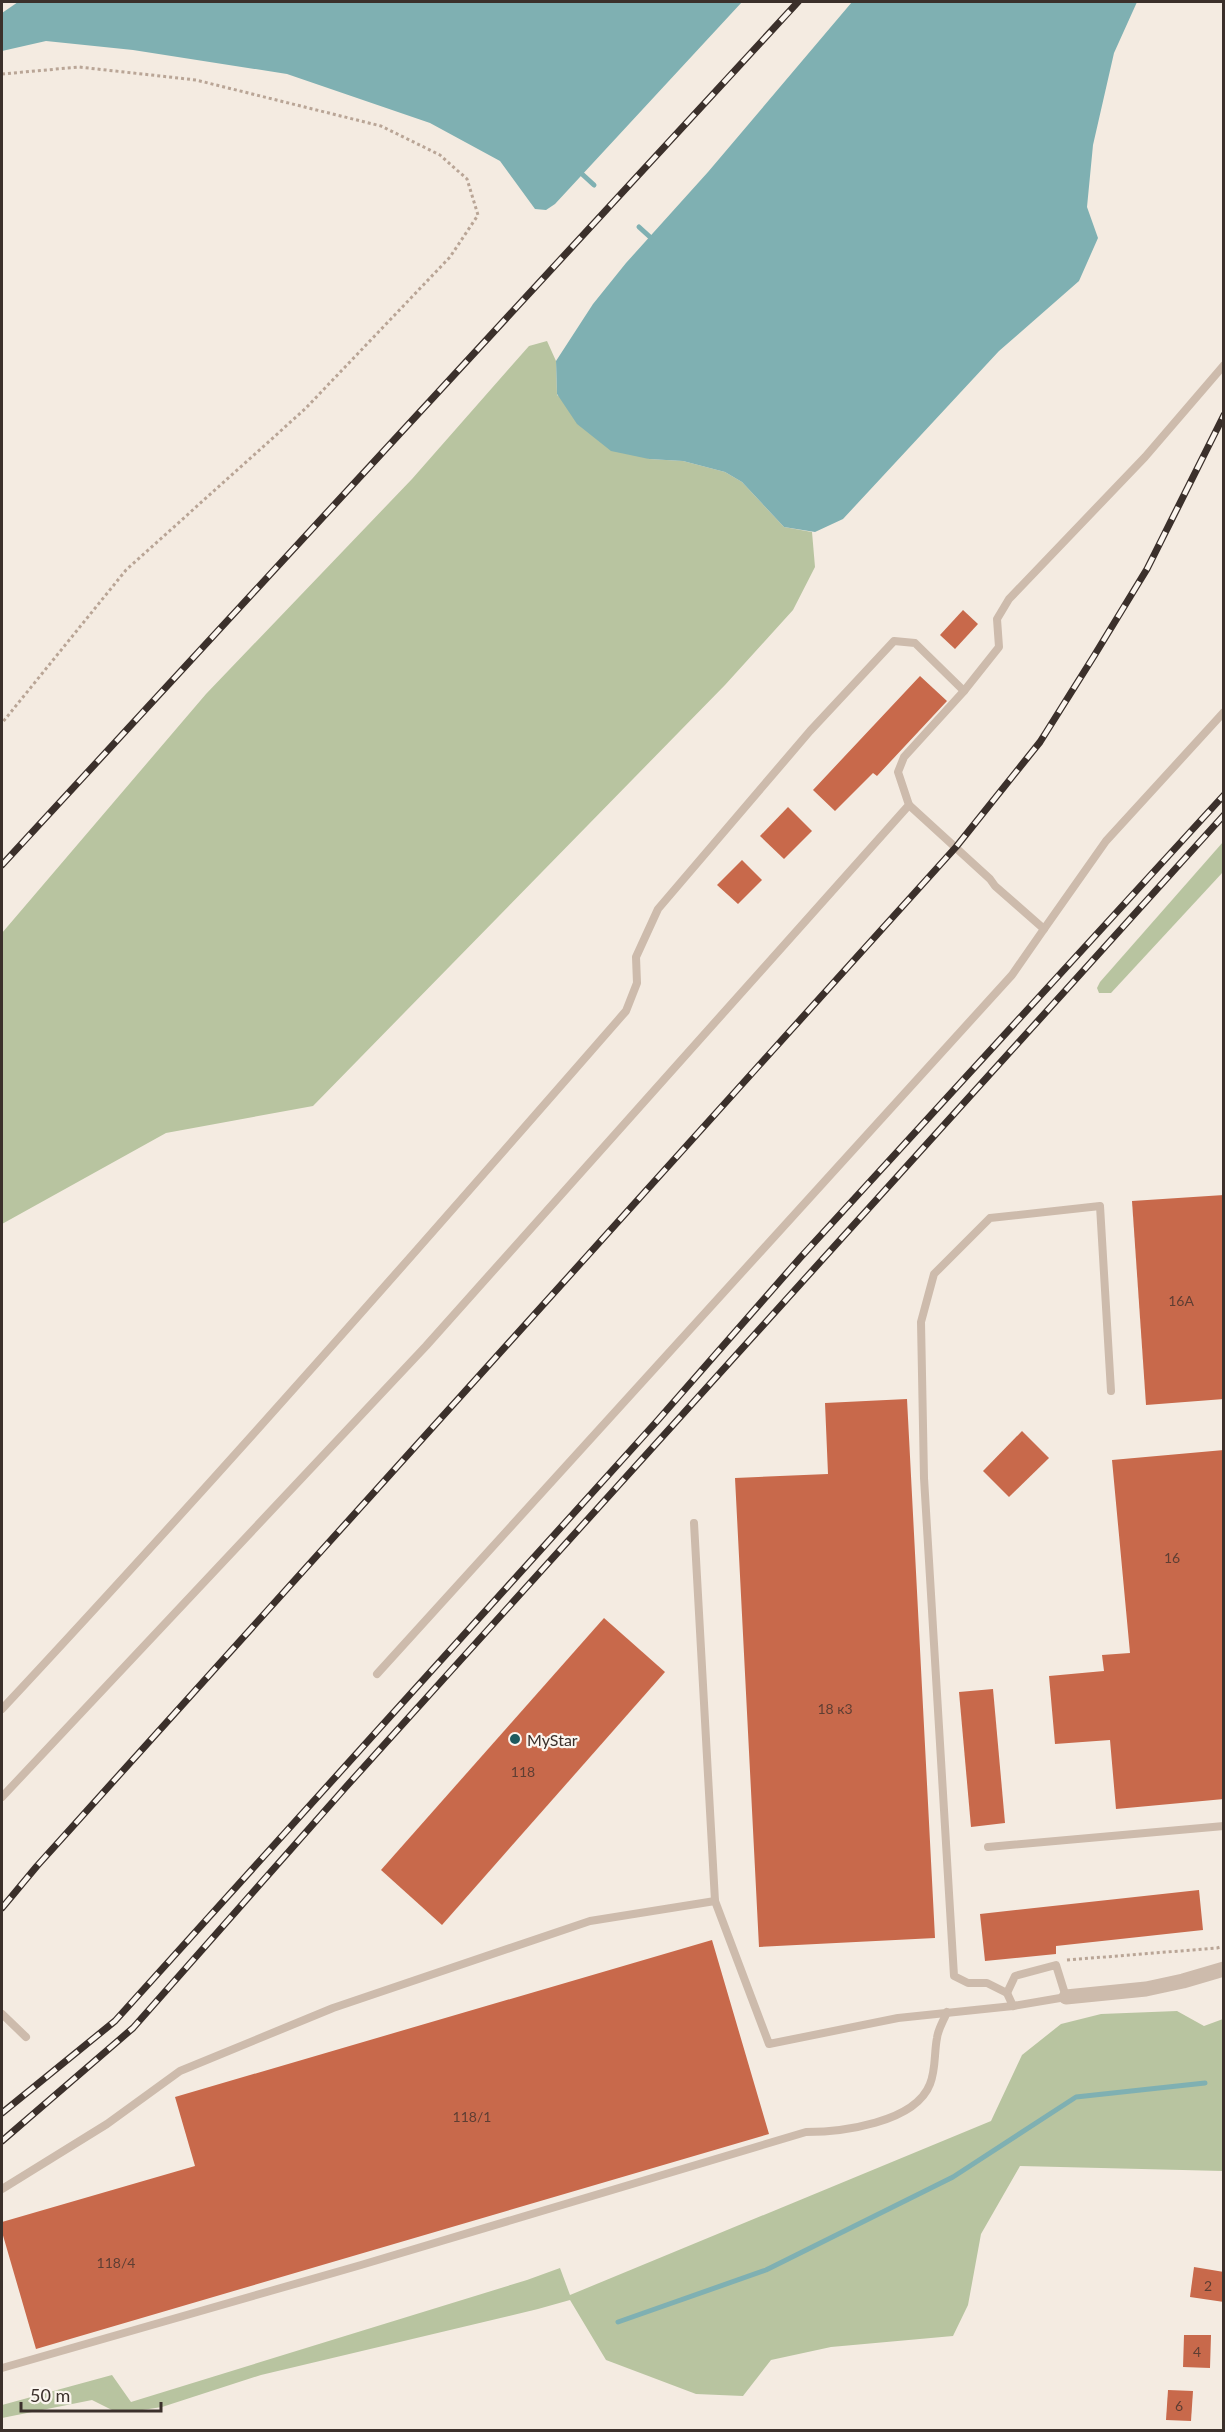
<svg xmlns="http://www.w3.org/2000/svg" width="1225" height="2432" font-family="Lato,sans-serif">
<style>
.green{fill:#b8c4a0}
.water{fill:#7fb0b2}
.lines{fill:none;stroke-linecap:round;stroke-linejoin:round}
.stream{stroke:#7fb0b2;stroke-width:5}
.building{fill:#c8694b}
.path{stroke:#b9a596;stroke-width:3;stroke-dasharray:3 3;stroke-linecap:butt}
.service{stroke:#cdbbac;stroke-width:8}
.minor{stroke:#cdbbac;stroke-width:15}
.rail-casing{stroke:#3b302b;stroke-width:7}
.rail{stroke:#fbf5ee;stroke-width:4.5;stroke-dasharray:14;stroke-linecap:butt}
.poi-dot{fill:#1f5a5e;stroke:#fbf5ee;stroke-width:2}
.labels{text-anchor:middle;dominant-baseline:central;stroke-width:4.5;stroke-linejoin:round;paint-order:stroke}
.number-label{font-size:14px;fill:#5e3e33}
.poi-label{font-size:16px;fill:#3b302b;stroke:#fbf5ee;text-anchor:start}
</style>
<rect width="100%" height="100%" fill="#f4ebe1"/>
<g class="green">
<polygon points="547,341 556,361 557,395 649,459 683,461 725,472 742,482 784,527 812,532 815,567 793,610 725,685 313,1106 166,1133 2,1224 2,933 206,694 412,479 529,346"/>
<polygon points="1223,842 1223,872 1111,993 1099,993 1097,988 1100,982"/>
<polygon points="1177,2011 1204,2026 1223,2019 1223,2171 1020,2166 981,2234 968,2305 953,2336 831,2347 771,2360 743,2396 696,2394 606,2360 570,2300 538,2309 261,2375 162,2407 129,2412 114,2411 92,2400 2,2418 2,2405 112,2375 131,2402 527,2280 560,2268 570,2295 991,2121 1022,2055 1061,2024 1101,2014"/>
</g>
<g class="water">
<polygon points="18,2 742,2 555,204 546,210 535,209 500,161 430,123 287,74 133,50 46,41 2,51 2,13"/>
<polygon points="852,2 1137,2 1114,53 1093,145 1087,207 1098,238 1079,281 999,351 843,519 815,532 784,527 742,482 725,472 683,461 649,459 611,451 577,424 557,394 556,361 593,304 626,263 708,172"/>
</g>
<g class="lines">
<g class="stream">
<polyline points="582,174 594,185"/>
<polyline points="639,227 650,237"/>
<polyline points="618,2322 766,2270 953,2177 1076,2097 1205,2083"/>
</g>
</g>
<g class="building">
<polygon points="963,610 978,624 955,649 940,635"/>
<polygon points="920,676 947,701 877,776 873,773 835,811 813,790"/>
<polygon points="788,807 812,831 784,859 760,836"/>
<polygon points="742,860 762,880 738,904 717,885"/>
<polygon points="1224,1195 1224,1399 1146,1405 1132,1201"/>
<polygon points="907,1399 935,1938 759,1947 735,1478 828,1474 825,1403"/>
<polygon points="1022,1431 1049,1458 1009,1497 983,1471"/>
<polygon points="1224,1450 1224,1799 1116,1809 1110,1740 1055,1744 1049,1676 1104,1671 1102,1655 1130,1653 1112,1460"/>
<polygon points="604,1618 665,1672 442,1925 381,1870"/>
<polygon points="993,1689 1005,1823 971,1827 959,1692"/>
<polygon points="1199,1890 1203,1930 1056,1946 1056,1954 985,1961 980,1914"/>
<polygon points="712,1940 769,2134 36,2349 2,2232 2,2222 195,2166 175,2097"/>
<polygon points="1194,2267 1224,2272 1224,2302 1190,2297"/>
<polygon points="1184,2335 1211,2335 1210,2368 1183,2367"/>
<polygon points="1168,2390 1193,2391 1191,2421 1166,2420"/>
</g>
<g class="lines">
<g class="path">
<polyline points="2,74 79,67 196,80 381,126 440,155 467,179 478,215 450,257 305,409 126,570 2,723"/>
<polyline points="1067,1960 1217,1948 1224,1946"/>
</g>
<g class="service">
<polyline points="1044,929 1106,841 1224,712"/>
<polyline points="694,1523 715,1901 769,2044 898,2018 1013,2006 1066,1997 1056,1965 1015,1976 1007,1993"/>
<polyline points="377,1674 1012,975 1044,929 995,886 990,879 909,805"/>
<path d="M 2,1709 C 215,1481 421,1246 626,1011 L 637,983 L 636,957 L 658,909 L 810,731 L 894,641 L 915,643 L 964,691"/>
<polyline points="2,1797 426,1346 909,805 898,772 904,757 964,691 999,647 997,619 1009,599 1145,457 1224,365"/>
<polyline points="988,1847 1224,1826"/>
<polyline points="1013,2006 1007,1993 987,1983 968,1983 954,1976 924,1478 921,1322 934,1274 990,1218 1100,1206 1111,1391"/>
<polyline points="2,2014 26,2037"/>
<polyline points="2,2189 107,2124 180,2071 333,2008 590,1921 715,1901"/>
<path d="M 2,2368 L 361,2265 L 806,2132 C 841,2132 915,2123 930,2084 C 936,2069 934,2053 937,2038 C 938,2029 944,2020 947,2012"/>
</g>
<polyline class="minor" points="1066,1997 1146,1989 1183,1981 1224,1969"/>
<g class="rail-casing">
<g id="rail">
<polyline points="2,865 798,2"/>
<polyline points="2,1908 37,1866 956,847 1040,742 1094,656 1147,569 1224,415"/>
<polyline points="2,2113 115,2021 658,1420 800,1258 1224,795"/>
<polyline points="2,2141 133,2028 345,1788 1224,815"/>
</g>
</g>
<use href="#rail" class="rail"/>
</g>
<circle class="poi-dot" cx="515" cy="1739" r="6"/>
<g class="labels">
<g class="number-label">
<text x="1181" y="1300">16А</text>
<text x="1172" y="1557">16</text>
<text x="835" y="1708">18 к3</text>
<text x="523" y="1771">118</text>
<text x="472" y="2116">118/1</text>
<text x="116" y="2262">118/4</text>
<text x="1208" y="2285">2</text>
<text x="1197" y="2351">4</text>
<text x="1179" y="2405">6</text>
</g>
<g class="poi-label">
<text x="527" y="1739">MyStar</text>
</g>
</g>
<rect width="1225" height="2432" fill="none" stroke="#3b302b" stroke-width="6"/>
<path d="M21 2402v9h140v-9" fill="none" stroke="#3b302b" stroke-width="3"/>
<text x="30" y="2402" font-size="18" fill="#3b302b" stroke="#fbf5ee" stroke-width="4.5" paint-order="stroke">50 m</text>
</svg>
